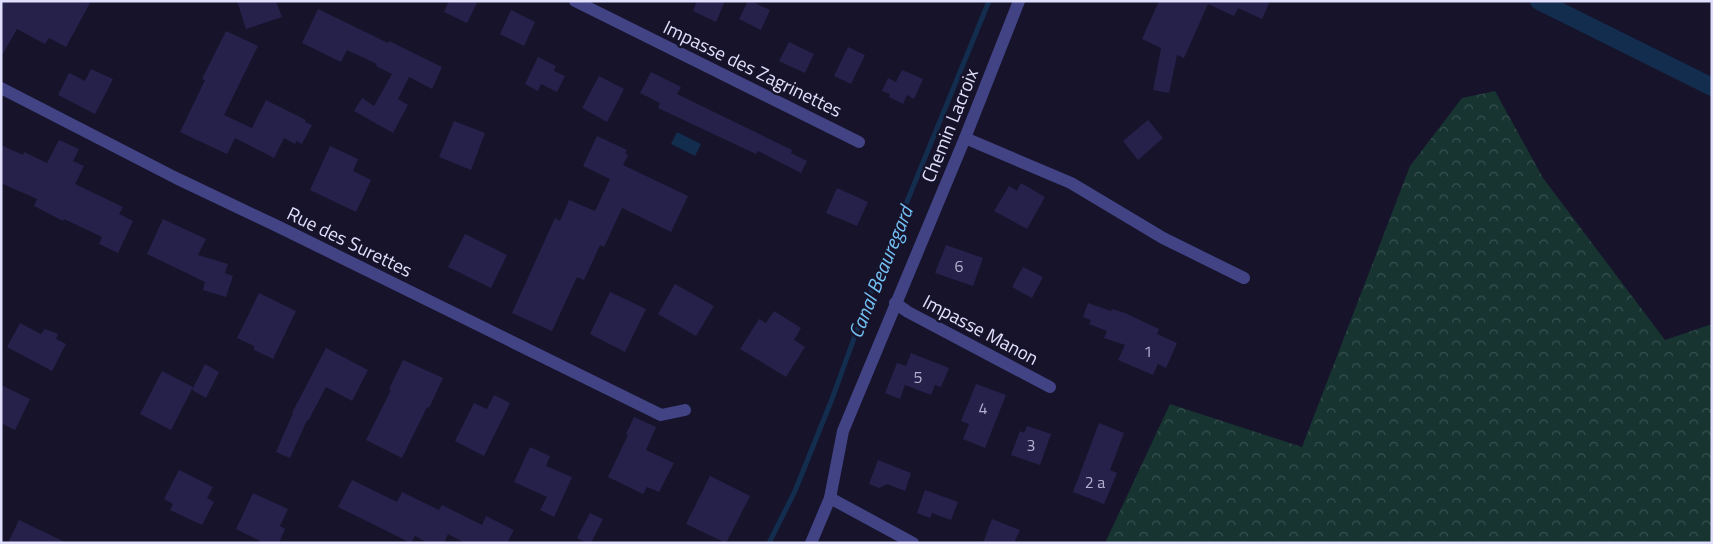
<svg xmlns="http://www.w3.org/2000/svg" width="1713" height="544" font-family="'Titillium Web',sans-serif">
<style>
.forest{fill:url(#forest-crowns)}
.water{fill:#132d4e}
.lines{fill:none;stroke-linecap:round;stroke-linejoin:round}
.stream{stroke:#132d4e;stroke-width:5}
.canal{stroke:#132d4e;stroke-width:18}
.building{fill:#26214a}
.minor{stroke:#424385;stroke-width:12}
.labels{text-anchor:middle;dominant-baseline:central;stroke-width:5;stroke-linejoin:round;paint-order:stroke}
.number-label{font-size:16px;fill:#b2b0d0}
.street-label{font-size:19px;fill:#e0dffd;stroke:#16132a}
.water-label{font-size:20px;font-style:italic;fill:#74c1f5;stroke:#16132a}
</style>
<defs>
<pattern id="forest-crowns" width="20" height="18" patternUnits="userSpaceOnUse" patternTransform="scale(1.25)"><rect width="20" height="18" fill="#173431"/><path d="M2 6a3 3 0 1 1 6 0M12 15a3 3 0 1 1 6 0" fill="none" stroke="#385150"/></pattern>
</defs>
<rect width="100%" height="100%" fill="#16132a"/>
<polygon class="forest" points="1495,91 1543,178 1665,340 1712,324 1712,543 1105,543 1170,404 1302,447 1410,166 1462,98"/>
<polygon class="water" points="677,132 701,144 695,156 671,144"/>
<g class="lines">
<polyline class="stream" points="769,543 795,491 832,399 877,275 989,1"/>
<polyline class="canal" points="1539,1 1712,87"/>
</g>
<g class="building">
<polygon points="1,1 91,1 66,47 49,38 45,44 17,29 1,57"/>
<polygon points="237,1 276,1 282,17 246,29"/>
<polygon points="449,1 478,1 467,23 444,12"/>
<polygon points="697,1 725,1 716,22 693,11"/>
<polygon points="748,1 751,1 770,10 761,30 739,19"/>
<polygon points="1159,1 1270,1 1262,19 1238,8 1234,16 1208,4 1184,58 1177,55 1169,93 1153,90 1161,48 1142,39"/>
<polygon points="318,9 388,43 389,41 442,67 432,89 409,77 398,99 408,105 393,133 354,111 362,98 374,106 392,74 376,66 377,64 347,50 341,62 302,43"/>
<polygon points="511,10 535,22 524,46 500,34"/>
<polygon points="226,31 258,46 224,115 252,128 266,100 306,120 305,122 312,125 302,144 296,141 295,144 284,138 274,158 235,138 227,154 180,132 205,80 202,79"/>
<polygon points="789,42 814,54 805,73 779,61"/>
<polygon points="848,47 865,55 851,84 834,76"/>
<polygon points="538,57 556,66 554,71 565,76 557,92 541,84 538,91 525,84"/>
<polygon points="91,69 113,79 95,114 58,95 69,73 85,81"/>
<polygon points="902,70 923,79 914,99 907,95 903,104 889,97 890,94 882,91 888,78 896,82"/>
<polygon points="651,72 681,87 677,94 792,150 791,153 807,161 801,173 758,151 756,154 658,108 660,103 640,93"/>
<polygon points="599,76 624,89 607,122 582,108"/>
<polygon points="1148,120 1163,138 1138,160 1123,141"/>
<polygon points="454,121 485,133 471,170 439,157"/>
<polygon points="597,136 627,150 625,153 628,155 623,165 688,196 671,232 622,208 604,247 600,245 584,280 577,277 552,331 512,313 555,218 560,221 569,200 595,211 610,179 583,166"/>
<polygon points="59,140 79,149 73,161 84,166 75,184 123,207 119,214 133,221 118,253 99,244 102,237 64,219 63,221 34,206 37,199 1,183 1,145 23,155 24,152 47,163"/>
<polygon points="330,146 358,159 353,171 371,180 356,212 310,190"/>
<polygon points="1021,183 1045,197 1027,229 994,211 1009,186 1017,191"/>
<polygon points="837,188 868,202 857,226 826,213"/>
<polygon points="163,219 206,239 198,255 228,264 225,273 233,276 226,297 203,290 205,282 147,254"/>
<polygon points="465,234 507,255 491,288 448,267"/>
<polygon points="946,245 983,258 973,286 935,273"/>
<polygon points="1023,267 1043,277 1032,298 1012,287"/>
<polygon points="675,284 714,306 696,336 658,314"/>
<polygon points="610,292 646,309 625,352 590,334"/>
<polygon points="259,293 296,311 273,359 254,350 254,346 237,338"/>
<polygon points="1088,303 1111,311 1112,309 1125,313 1159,329 1157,334 1177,343 1166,368 1158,364 1153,375 1118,360 1125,345 1104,338 1107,331 1089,324 1091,320 1083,317"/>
<polygon points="774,311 801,328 794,340 805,347 786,377 740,349 759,319 766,323"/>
<polygon points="20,323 41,334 45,329 58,334 56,339 66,344 52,371 7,347"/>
<polygon points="326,348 368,370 352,401 326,387 308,421 307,420 290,458 276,452 293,413 292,413"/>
<polygon points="911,353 949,368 941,387 935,385 931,395 905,385 900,399 885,393 897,363 906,366"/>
<polygon points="403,360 443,378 429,408 427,407 402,458 366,440 391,390 389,389"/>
<polygon points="205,364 219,372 206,398 192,390"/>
<polygon points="162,371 193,387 171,430 140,414"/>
<polygon points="976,384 1006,395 985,448 963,439 969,424 961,421"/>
<polygon points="1,385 30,399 15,430 1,423"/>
<polygon points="494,395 510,403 484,456 455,441 474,403 487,409"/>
<polygon points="634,417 656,427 646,450 674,463 659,492 647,487 643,494 608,477 628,435 626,434"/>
<polygon points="1099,423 1124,433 1110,470 1117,473 1104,504 1073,492"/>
<polygon points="1027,426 1051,434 1040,465 1011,455 1020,431 1024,433"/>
<polygon points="530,447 550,456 546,466 572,477 554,517 540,510 547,497 514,482"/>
<polygon points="878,460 911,473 905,491 887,484 879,488 869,484"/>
<polygon points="179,470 213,487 207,498 214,502 202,525 170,510 173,504 164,499"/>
<polygon points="710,476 750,496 726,543 686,524"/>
<polygon points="352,480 397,502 402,492 439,510 442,505 482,525 486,516 514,530 507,543 465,543 448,534 444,543 428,543 415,536 411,543 338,507"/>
<polygon points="925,490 958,502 951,520 932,513 930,518 917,513"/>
<polygon points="253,493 288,509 280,526 285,529 279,543 264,543 236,529"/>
<polygon points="590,513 603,519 591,543 587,543 577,538"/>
<polygon points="992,519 1020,530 1014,543 983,543"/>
<polygon points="19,520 67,543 8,543"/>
</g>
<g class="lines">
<g class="minor">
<polyline points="575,1 859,142"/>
<polyline points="1,88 176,178 277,226 661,415 685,410"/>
<polyline points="965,138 1071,183 1163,238 1244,278"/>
<polyline points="895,303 908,312 1050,387"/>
<polyline points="830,498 913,543"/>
<polyline points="811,543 830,498 843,431 965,138 1019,1"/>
</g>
</g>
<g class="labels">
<g class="number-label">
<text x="959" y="266">6</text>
<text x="1148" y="351">1</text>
<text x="918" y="377">5</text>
<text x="983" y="408">4</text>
<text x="1031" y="445">3</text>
<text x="1095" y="482">2 a</text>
</g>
<g class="street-label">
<text transform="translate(753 68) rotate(26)">Impasse des Zagrinettes</text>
<text transform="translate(949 125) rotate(-68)">Chemin Lacroix</text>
<text transform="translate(350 241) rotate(26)">Rue des Surettes</text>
<text transform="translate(981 329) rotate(28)">Impasse Manon</text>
</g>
<g class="water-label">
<text transform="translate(880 272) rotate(-68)">Canal Beauregard</text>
</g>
</g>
<rect width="1713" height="544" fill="none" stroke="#e0dffd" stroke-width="5"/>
</svg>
